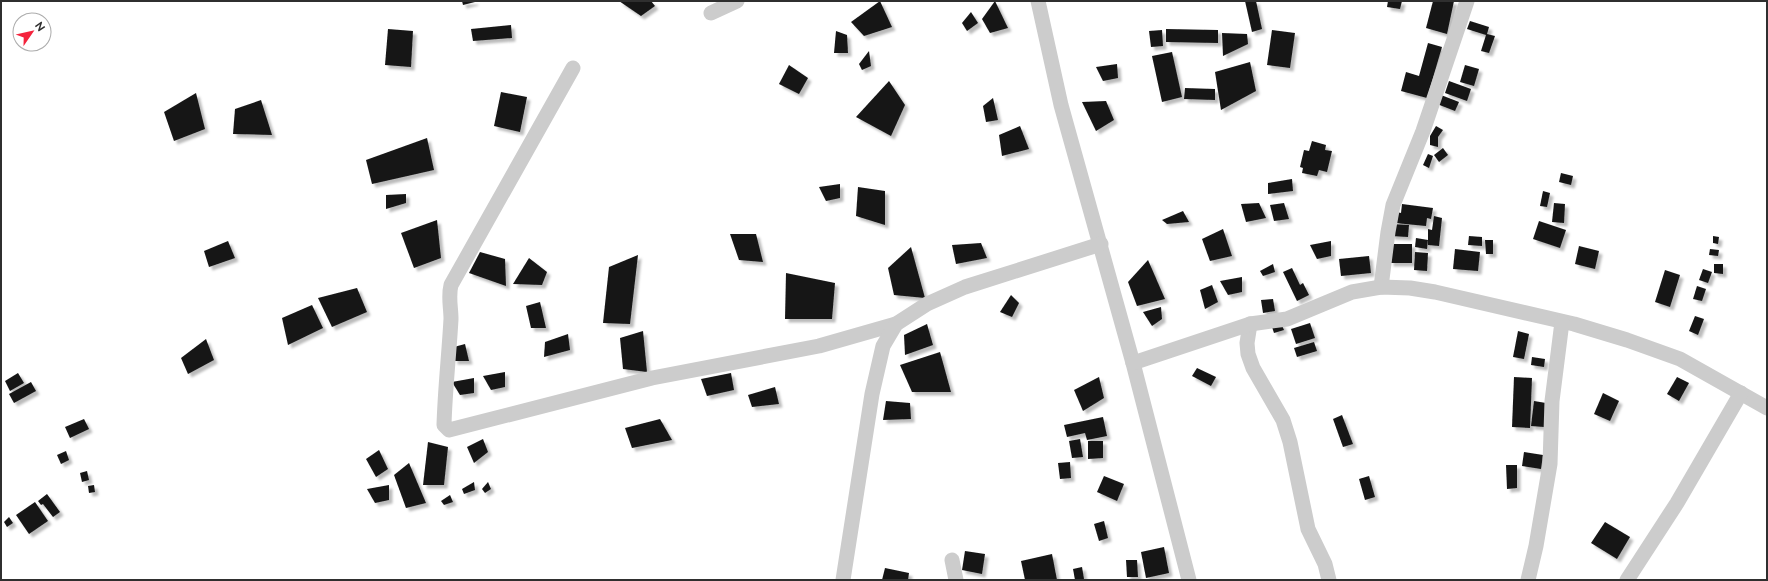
<svg xmlns="http://www.w3.org/2000/svg" width="1768" height="581" font-family="Raleway,sans-serif">
<style>
.building{fill:#161616;filter:url(#shadow)}
.lines{fill:none;stroke-linecap:round;stroke-linejoin:round}
.minor{stroke:#ccc;stroke-width:15}
</style>
<defs>
<filter id="shadow"><feDropShadow dx="3.5" dy="3.5" stdDeviation="1" flood-color="#0004"/></filter>
</defs>
<rect width="100%" height="100%" fill="#fff"/>
<g class="building">
<polygon points="462,1 475,1 475,2 463,5"/>
<polygon points="619,1 651,1 655,6 641,16"/>
<polygon points="880,1 892,27 864,36 851,22"/>
<polygon points="995,1 1008,28 990,33 982,19"/>
<polygon points="1245,1 1256,1 1262,29 1252,32"/>
<polygon points="1388,1 1402,1 1400,9 1387,7"/>
<polygon points="1433,1 1454,1 1447,34 1426,28"/>
<polygon points="971,12 978,23 967,31 962,23"/>
<polygon points="1470,21 1489,27 1487,34 1495,36 1489,53 1481,51 1486,35 1467,29"/>
<polygon points="511,25 512,38 473,41 471,29"/>
<polygon points="388,29 413,31 411,67 385,65"/>
<polygon points="1166,29 1218,30 1218,43 1166,42"/>
<polygon points="1162,30 1163,46 1151,47 1149,31"/>
<polygon points="1272,30 1295,33 1290,68 1267,65"/>
<polygon points="836,31 847,35 848,53 834,53"/>
<polygon points="1222,33 1247,34 1248,44 1223,56"/>
<polygon points="1428,43 1442,47 1427,98 1401,91 1406,72 1419,76"/>
<polygon points="869,51 871,66 862,70 859,64"/>
<polygon points="1172,52 1182,97 1162,102 1152,56"/>
<polygon points="1250,62 1256,91 1221,110 1215,72"/>
<polygon points="1117,64 1118,78 1103,81 1096,67"/>
<polygon points="789,65 808,78 799,94 779,84"/>
<polygon points="1465,65 1479,69 1474,86 1460,82"/>
<polygon points="889,81 905,105 891,136 856,117"/>
<polygon points="1449,81 1471,89 1467,101 1445,93"/>
<polygon points="1185,88 1215,89 1215,100 1184,99"/>
<polygon points="501,92 527,97 520,132 494,126"/>
<polygon points="196,93 205,129 174,141 164,112"/>
<polygon points="1441,95 1459,102 1455,111 1437,104"/>
<polygon points="993,98 998,120 986,122 983,106"/>
<polygon points="261,100 272,135 233,134 235,109"/>
<polygon points="1106,101 1114,120 1096,131 1082,102"/>
<polygon points="1020,126 1029,149 1002,156 999,135"/>
<polygon points="1436,126 1443,130 1438,137 1438,147 1430,145 1430,136"/>
<polygon points="427,138 434,170 372,184 366,160"/>
<polygon points="1312,141 1326,145 1325,150 1332,151 1327,172 1319,170 1317,176 1302,173 1303,168 1300,167 1304,150 1309,151"/>
<polygon points="1443,148 1448,155 1439,162 1434,155"/>
<polygon points="1428,154 1433,156 1429,168 1423,165"/>
<polygon points="1561,173 1573,176 1571,185 1559,182"/>
<polygon points="1292,179 1293,191 1268,194 1268,183"/>
<polygon points="840,184 840,198 826,201 819,187"/>
<polygon points="858,187 885,191 885,225 856,216"/>
<polygon points="1543,191 1550,193 1547,207 1540,206"/>
<polygon points="406,194 406,203 386,209 386,195"/>
<polygon points="1259,203 1266,218 1246,222 1241,204"/>
<polygon points="1284,203 1289,219 1274,221 1270,205"/>
<polygon points="1554,203 1565,204 1564,223 1552,222"/>
<polygon points="1402,204 1433,208 1431,219 1427,218 1426,226 1395,223 1397,212 1401,213"/>
<polygon points="1183,211 1189,222 1167,224 1162,220"/>
<polygon points="1434,216 1442,218 1439,246 1428,245 1428,229 1432,230"/>
<polygon points="437,220 441,258 414,268 401,233"/>
<polygon points="1539,221 1566,230 1560,248 1533,239"/>
<polygon points="1392,224 1409,225 1408,237 1391,236"/>
<polygon points="1223,229 1232,256 1210,261 1202,239"/>
<polygon points="730,234 756,234 763,262 739,260"/>
<polygon points="1469,236 1482,237 1482,246 1468,245"/>
<polygon points="1713,236 1719,237 1718,244 1713,243"/>
<polygon points="1416,238 1428,240 1427,249 1415,247"/>
<polygon points="1485,240 1493,240 1493,254 1486,254"/>
<polygon points="228,241 235,258 209,267 204,251"/>
<polygon points="1331,241 1331,256 1317,259 1310,245"/>
<polygon points="981,243 987,258 956,264 952,245"/>
<rect x="1390" y="244" width="22" height="19"/>
<polygon points="1579,246 1599,251 1595,269 1575,264"/>
<polygon points="911,247 925,298 894,295 888,268"/>
<polygon points="1455,249 1480,252 1478,271 1453,269"/>
<polygon points="1710,249 1719,250 1718,256 1709,255"/>
<polygon points="480,252 505,259 506,286 469,273"/>
<polygon points="1415,252 1428,253 1427,271 1414,270"/>
<polygon points="638,255 630,324 603,323 609,267"/>
<polygon points="1369,256 1371,273 1341,276 1339,259"/>
<polygon points="529,258 547,272 542,285 513,284"/>
<polygon points="1148,260 1165,299 1137,306 1128,282"/>
<polygon points="1273,264 1275,272 1263,276 1260,271"/>
<polygon points="1714,264 1723,264 1723,274 1714,273"/>
<polygon points="1292,268 1300,285 1303,283 1309,295 1297,301 1283,272"/>
<polygon points="1703,269 1712,272 1708,283 1699,280"/>
<polygon points="1665,270 1680,275 1670,307 1655,302"/>
<polygon points="786,273 835,283 832,319 785,319"/>
<polygon points="1242,277 1242,292 1228,295 1220,281"/>
<polygon points="1212,285 1218,302 1205,309 1200,290"/>
<polygon points="1697,286 1706,289 1702,301 1693,299"/>
<polygon points="357,288 367,312 332,327 318,298"/>
<polygon points="1011,295 1019,303 1012,317 1000,312"/>
<polygon points="1273,299 1275,311 1263,313 1261,300"/>
<polygon points="540,302 546,328 531,328 526,306"/>
<polygon points="312,305 323,328 288,345 282,318"/>
<polygon points="1161,307 1162,319 1152,326 1143,312"/>
<polygon points="1695,316 1704,319 1698,335 1689,331"/>
<polygon points="1281,323 1284,330 1274,333 1272,327"/>
<polygon points="1310,323 1315,338 1296,344 1291,329"/>
<polygon points="927,324 933,345 905,355 904,335"/>
<polygon points="643,331 647,372 623,369 620,338"/>
<polygon points="1518,331 1529,334 1524,359 1513,357"/>
<polygon points="568,334 570,350 544,357 545,342"/>
<polygon points="206,339 214,360 188,374 181,358"/>
<polygon points="1314,342 1317,351 1297,357 1294,348"/>
<polygon points="465,344 469,361 454,361 454,347"/>
<polygon points="940,352 951,392 912,392 900,365"/>
<polygon points="1532,357 1545,359 1544,367 1531,365"/>
<polygon points="1197,368 1216,377 1211,386 1192,376"/>
<polygon points="505,372 505,387 491,390 483,376"/>
<polygon points="18,373 24,383 10,391 5,381"/>
<polygon points="731,373 734,390 707,396 701,379"/>
<polygon points="1099,377 1104,398 1083,411 1074,390"/>
<polygon points="1514,377 1532,378 1530,428 1512,427"/>
<polygon points="1677,377 1689,383 1679,401 1667,394"/>
<polygon points="474,378 474,393 460,395 452,382"/>
<polygon points="31,382 36,391 14,403 9,394"/>
<polygon points="775,387 779,404 752,407 748,395"/>
<polygon points="1603,393 1619,401 1610,421 1594,414"/>
<polygon points="886,401 910,403 911,419 883,420"/>
<polygon points="1534,401 1546,403 1544,427 1531,426"/>
<polygon points="1342,415 1353,444 1343,447 1333,419"/>
<polygon points="1103,417 1107,436 1087,440 1085,433 1067,437 1064,425"/>
<polygon points="84,419 89,429 70,438 65,427"/>
<polygon points="660,419 672,440 632,448 625,428"/>
<polygon points="483,439 488,452 474,463 467,447"/>
<polygon points="1080,439 1083,457 1072,458 1069,441"/>
<polygon points="1088,441 1103,441 1103,458 1088,459"/>
<polygon points="428,442 448,447 444,485 423,485"/>
<polygon points="379,450 388,469 376,477 366,459"/>
<polygon points="66,451 69,460 61,464 57,455"/>
<polygon points="1524,452 1543,455 1541,469 1522,466"/>
<polygon points="1070,462 1071,478 1060,479 1058,463"/>
<polygon points="409,463 426,503 406,508 394,475"/>
<polygon points="1506,465 1517,465 1517,488 1507,489"/>
<polygon points="87,471 89,480 82,482 80,473"/>
<polygon points="1104,476 1124,484 1117,501 1097,492"/>
<polygon points="1369,476 1375,497 1365,500 1359,479"/>
<polygon points="474,482 475,490 464,494 462,489"/>
<polygon points="488,482 491,489 485,493 482,489"/>
<polygon points="94,485 95,492 89,493 88,486"/>
<polygon points="389,485 389,500 375,503 367,489"/>
<polygon points="47,494 60,512 53,517 43,504 41,505 38,501"/>
<polygon points="450,495 453,502 444,505 441,501"/>
<polygon points="35,502 48,521 29,534 16,515"/>
<polygon points="9,517 13,523 7,527 4,522"/>
<polygon points="1104,521 1108,538 1099,541 1094,524"/>
<polygon points="1605,522 1630,537 1617,559 1591,543"/>
<polygon points="1164,547 1169,573 1146,578 1141,552"/>
<polygon points="965,551 985,554 982,574 962,570"/>
<polygon points="1052,554 1057,580 1025,580 1021,561"/>
<polygon points="1126,560 1137,560 1138,577 1127,577"/>
<polygon points="1082,567 1084,579 1075,580 1073,569"/>
<polygon points="885,568 909,573 908,580 882,580"/>
</g>
<g class="lines">
<g class="minor">
<polyline points="1038,1 1061,105 1133,363 1189,580"/>
<polyline points="711,13 737,1"/>
<path d="M 573,68 L 451,285 C 448,297 451,307 451,319 C 449,355 445,390 444,425 L 449,430 L 652,378 L 819,346 L 896,324"/>
<polyline points="1381,287 1388,232 1393,205 1423,131 1467,1"/>
<polyline points="1250,324 1247,343 1248,354 1253,368 1283,420 1290,442 1308,529 1325,564 1329,580"/>
<polyline points="1133,363 1250,324 1287,319 1352,292 1381,287 1410,288 1435,292 1574,324 1627,340 1680,359 1767,408"/>
<polyline points="952,560 956,580"/>
<polyline points="843,580 872,394 883,346 896,324 927,304 965,287 1101,244"/>
<polyline points="1528,580 1536,546 1550,464 1552,401 1562,322"/>
<polyline points="1627,580 1677,503 1741,393"/>
</g>
</g>
<rect width="1768" height="581" fill="none" stroke="#2f2f2f" stroke-width="4"/>
<g transform="translate(32 32) rotate(56)"><circle r="19" fill="#ffffff" stroke="#acacac"/>
<path d="M0-3L7 15L0 10L-7 15Z" fill="#f4233c"/>
<text y="-6" font-size="11" font-weight="bold" text-anchor="middle" fill="#2f2f2f">N</text>
</g>
</svg>
